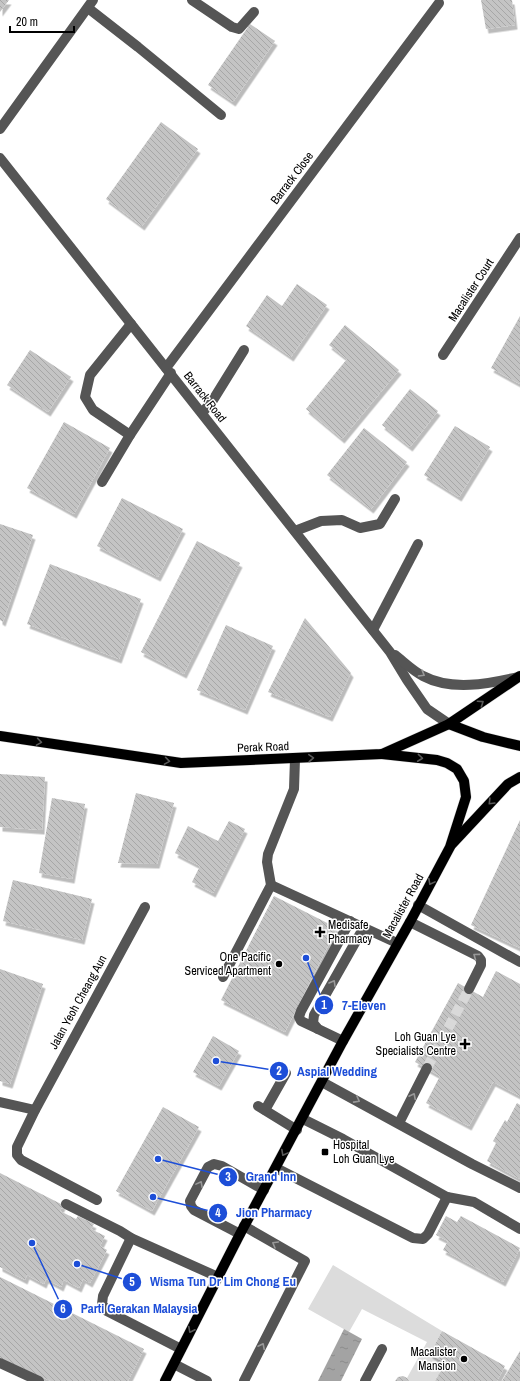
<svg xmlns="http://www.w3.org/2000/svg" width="520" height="1381" font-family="'Archivo Narrow',sans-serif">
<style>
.green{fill:#dcdcdc}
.water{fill:url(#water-ripples)}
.building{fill:url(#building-back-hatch);filter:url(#shadow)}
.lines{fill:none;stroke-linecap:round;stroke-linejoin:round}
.minor-tunnel{stroke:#d9d9d9;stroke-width:10;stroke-dasharray:10 5;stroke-linecap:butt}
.major-casing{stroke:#dbdbdb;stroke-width:11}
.minor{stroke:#555;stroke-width:10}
.major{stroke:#000;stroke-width:10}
.oneway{stroke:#999}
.oneway2{stroke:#595959}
.poi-dot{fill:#000;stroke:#fff;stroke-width:1.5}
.labels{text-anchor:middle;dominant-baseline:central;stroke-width:3;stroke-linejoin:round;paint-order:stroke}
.street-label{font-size:12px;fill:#000;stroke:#fff}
.poi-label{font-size:12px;fill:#000;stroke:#fff;text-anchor:end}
.leader{fill:none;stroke:#1d4ed8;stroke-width:1.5}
.callout-dot{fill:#1d4ed8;stroke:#fff;stroke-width:1.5}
.mark-label{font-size:12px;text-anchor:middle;font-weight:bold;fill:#fff}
.callout-label{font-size:13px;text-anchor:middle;font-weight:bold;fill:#1d4ed8;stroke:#fff;stroke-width:3;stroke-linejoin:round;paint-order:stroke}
</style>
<defs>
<pattern id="water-ripples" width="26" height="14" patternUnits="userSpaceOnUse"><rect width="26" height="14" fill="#a3a3a3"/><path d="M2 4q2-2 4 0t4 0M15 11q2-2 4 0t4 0" fill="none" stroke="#8b8b8b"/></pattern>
<pattern id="building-back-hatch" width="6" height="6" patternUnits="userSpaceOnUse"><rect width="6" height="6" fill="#c4c4c4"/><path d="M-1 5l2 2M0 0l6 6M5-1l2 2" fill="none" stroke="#a7a7a7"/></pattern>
<filter id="shadow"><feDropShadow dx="2.5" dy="4.5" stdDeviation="0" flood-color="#0004"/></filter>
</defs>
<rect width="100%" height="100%" fill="#fff"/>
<polygon class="green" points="333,1265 442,1331 430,1354 445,1363 435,1381 409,1381 407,1378 427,1342 362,1309 349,1332 308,1309"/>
<polygon class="water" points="344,1329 362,1339 341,1381 318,1381"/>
<g class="building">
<polygon points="0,0 9,0 0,12"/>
<polygon points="481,0 512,0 515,25 486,29"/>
<polygon points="250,24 275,41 233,102 208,85"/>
<polygon points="161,122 198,149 142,226 106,199"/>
<polygon points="297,284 327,305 291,357 246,326 267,295 282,306"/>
<polygon points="520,316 520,384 491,368"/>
<polygon points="345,325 399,370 342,439 306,409 347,359 329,345"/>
<polygon points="30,350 71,377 48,412 7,385"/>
<polygon points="410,389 438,411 410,447 382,425"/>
<polygon points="64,422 110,448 74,514 27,488"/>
<polygon points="455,426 490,447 459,497 424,475"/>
<polygon points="364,428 407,462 371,509 327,475"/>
<polygon points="122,498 183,529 158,577 97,546"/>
<polygon points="0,524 33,535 3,622 0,620"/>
<polygon points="197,541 240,563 184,674 141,652"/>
<polygon points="50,564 141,599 119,659 27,624"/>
<polygon points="305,618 351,673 330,717 268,692"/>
<polygon points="226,625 273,646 245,710 197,690"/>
<polygon points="0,774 45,777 42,830 0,827"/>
<polygon points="136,793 174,803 157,864 118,863"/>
<polygon points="52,798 85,804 72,879 39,873"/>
<polygon points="520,820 520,948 471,925"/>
<polygon points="229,821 245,829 213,893 192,882 200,866 175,853 188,826 218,841"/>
<polygon points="13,880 92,899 82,940 3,921"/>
<polygon points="274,896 337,928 285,1032 221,1000"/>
<polygon points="0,969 43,984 10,1084 0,1081"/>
<polygon points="496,971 520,984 520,1096 493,1082 469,1126 426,1103 440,1076 415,1062 458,983 483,997"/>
<polygon points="213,1036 239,1051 219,1086 193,1072"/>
<polygon points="517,1103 520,1105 520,1179 487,1161 496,1143 493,1141 505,1120 507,1122"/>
<polygon points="163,1107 199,1127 152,1211 116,1191"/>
<polygon points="0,1173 63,1205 60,1211 76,1219 78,1216 94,1224 91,1229 105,1236 100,1246 107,1250 90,1283 83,1279 79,1288 64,1280 61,1287 46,1279 44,1284 27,1275 25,1280 0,1267"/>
<polygon points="446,1216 457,1222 461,1216 520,1248 503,1282 443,1250 448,1241 436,1235"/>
<polygon points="0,1277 144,1349 128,1381 51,1381 0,1358"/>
<polygon points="442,1331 505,1366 497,1381 435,1381 445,1363 430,1354"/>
<polygon points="520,1351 520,1381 502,1381"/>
<polygon points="403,1376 407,1378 409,1381 395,1381 398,1377"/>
</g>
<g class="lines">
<polyline class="minor-tunnel" points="427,1068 469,989"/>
<g class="major-casing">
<g id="major">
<polyline points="449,724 483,737 520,746"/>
<polyline points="0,736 181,763 382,754 449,724 520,676"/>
<polyline points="452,844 508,784 520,777"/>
<polyline points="165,1381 240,1234 343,1041 410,922 450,847 466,797 464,781 457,769 447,763 437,760 382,754"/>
</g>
</g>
<g class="minor">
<polyline points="192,0 232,27 239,29 254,12"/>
<polyline points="88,8 138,47 221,115"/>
<polyline points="0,129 93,0"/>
<polyline points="0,158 390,652 407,680 427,709 449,724"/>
<polyline points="443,355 520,238"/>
<polyline points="166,368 439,3"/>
<polyline points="202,413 213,400 244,350"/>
<polyline points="130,435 93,410 85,397 90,375 131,324"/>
<polyline points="102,482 130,435 171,373"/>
<polyline points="295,531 321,521 342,520 360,528 380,524 395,499"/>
<polyline points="373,630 418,544"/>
<path d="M 395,655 C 404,662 413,671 423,676 C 451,691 488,684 518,677"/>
<polyline points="271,885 397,943"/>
<polyline points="418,905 520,962"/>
<polyline points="410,922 478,956 481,960 481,965 469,989"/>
<polyline points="223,977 271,885 267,862 268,854 294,789 295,759"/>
<polyline points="318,1029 301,1021 299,1017 301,1011 350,921"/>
<polyline points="343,1041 318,1029 313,1023 314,1015 364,927"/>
<polyline points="322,1082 472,1164 520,1188"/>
<polyline points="0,1102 35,1110"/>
<polyline points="258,1106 297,1130"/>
<polyline points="265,1110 286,1073"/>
<polyline points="303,1119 343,1139 447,1197 474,1202 520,1229"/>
<polyline points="399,1123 427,1068"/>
<polyline points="276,1168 413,1238 423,1239 428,1234 447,1197"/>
<polyline points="97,1200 21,1160 17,1155 17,1147 35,1110 145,907"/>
<polyline points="66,1204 120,1231 131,1238 218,1277"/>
<polyline points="240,1234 194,1210 191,1206 190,1201 208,1167 214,1164 222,1166 264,1190"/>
<polyline points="131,1238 103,1296 102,1304 107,1311 181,1349"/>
<polyline points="0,1363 39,1381"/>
<polyline points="174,1364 207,1381"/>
<polyline points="244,1381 305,1261 244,1226"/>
<polyline points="365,1381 382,1349"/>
</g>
<use href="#major" class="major"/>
</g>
<defs><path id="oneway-chevron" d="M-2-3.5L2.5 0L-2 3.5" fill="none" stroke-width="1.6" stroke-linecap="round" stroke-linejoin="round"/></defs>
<g class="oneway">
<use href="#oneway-chevron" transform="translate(422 674) rotate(30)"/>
<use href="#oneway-chevron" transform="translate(476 956) rotate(-144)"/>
<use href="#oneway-chevron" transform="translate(333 983) rotate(-60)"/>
<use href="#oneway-chevron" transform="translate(413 1096) rotate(-63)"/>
<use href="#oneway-chevron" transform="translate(357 1100) rotate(28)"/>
<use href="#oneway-chevron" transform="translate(200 1184) rotate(-62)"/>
<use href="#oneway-chevron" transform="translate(275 1244) rotate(-150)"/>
<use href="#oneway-chevron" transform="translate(262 1346) rotate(-63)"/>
</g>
<g class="oneway2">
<use href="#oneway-chevron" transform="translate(481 703) rotate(-34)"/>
<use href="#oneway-chevron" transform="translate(39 742) rotate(9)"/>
<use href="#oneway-chevron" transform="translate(311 758) rotate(-3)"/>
<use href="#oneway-chevron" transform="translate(420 758) rotate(6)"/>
<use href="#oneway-chevron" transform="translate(167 761) rotate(9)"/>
<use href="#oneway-chevron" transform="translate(491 802) rotate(134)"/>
<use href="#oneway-chevron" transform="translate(431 882) rotate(118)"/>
<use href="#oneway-chevron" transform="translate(284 1153) rotate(118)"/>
<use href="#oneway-chevron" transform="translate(191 1330) rotate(117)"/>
</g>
<g class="poi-dot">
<path d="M318 926h4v4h4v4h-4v4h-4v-4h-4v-4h4z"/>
<circle cx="279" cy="964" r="4"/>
<path d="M463 1038h4v4h4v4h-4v4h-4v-4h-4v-4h4z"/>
<rect x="321" y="1148" width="8" height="8" rx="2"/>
<circle cx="464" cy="1359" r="4"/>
</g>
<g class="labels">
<g class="street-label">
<text transform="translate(292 178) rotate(-53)">Barrack Close</text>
<text transform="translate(471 290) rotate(-57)">Macalister Court</text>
<text transform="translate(205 397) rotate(52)">Barrack Road</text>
<text transform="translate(263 747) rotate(-2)">Perak Road</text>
<text transform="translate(403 906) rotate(-61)">Macalister Road</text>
<text transform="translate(78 1002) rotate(-61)">Jalan Yeoh Cheang Aun</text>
</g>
<g class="poi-label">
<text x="328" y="925" text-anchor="start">Medisafe<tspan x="328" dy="14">Pharmacy</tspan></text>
<text x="271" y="957">One Pacific<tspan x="271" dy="14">Serviced Apartment</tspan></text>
<text x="456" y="1037">Loh Guan Lye<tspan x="456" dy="14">Specialists Centre</tspan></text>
<text x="333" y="1145" text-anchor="start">Hospital<tspan x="333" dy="14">Loh Guan Lye</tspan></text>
<text x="456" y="1352">Macalister<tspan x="456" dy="14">Mansion</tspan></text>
</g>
</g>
<path class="leader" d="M306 958L324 1005M216 1061L279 1071M158 1159L228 1177M153 1197L218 1213M77 1264L132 1282M32 1243L63 1309"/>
<g class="callout-dot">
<circle cx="306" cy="958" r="4"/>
<circle cx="216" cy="1061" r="4"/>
<circle cx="158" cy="1159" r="4"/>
<circle cx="153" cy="1197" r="4"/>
<circle cx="77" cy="1264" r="4"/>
<circle cx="32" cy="1243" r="4"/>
<circle cx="324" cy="1005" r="10"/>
<circle cx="279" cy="1071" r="10"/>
<circle cx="228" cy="1177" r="10"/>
<circle cx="218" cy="1213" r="10"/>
<circle cx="132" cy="1282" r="10"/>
<circle cx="63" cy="1309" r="10"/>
</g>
<g class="mark-label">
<text x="324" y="1009">1</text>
<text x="279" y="1075">2</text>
<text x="228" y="1181">3</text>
<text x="218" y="1217">4</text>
<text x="132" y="1286">5</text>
<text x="63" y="1313">6</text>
</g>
<g class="callout-label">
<text x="364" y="1010">7-Eleven</text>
<text x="337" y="1076">Aspial Wedding</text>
<text x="271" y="1181">Grand Inn</text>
<text x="274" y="1217">Jion Pharmacy</text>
<text x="223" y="1286">Wisma Tun Dr Lim Chong Eu</text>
<text x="139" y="1313">Parti Gerakan Malaysia</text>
</g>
<path d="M10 26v6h64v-6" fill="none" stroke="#000000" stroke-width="2"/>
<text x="16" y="26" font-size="12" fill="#000000" stroke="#ffffff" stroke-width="3" paint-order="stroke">20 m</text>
</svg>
